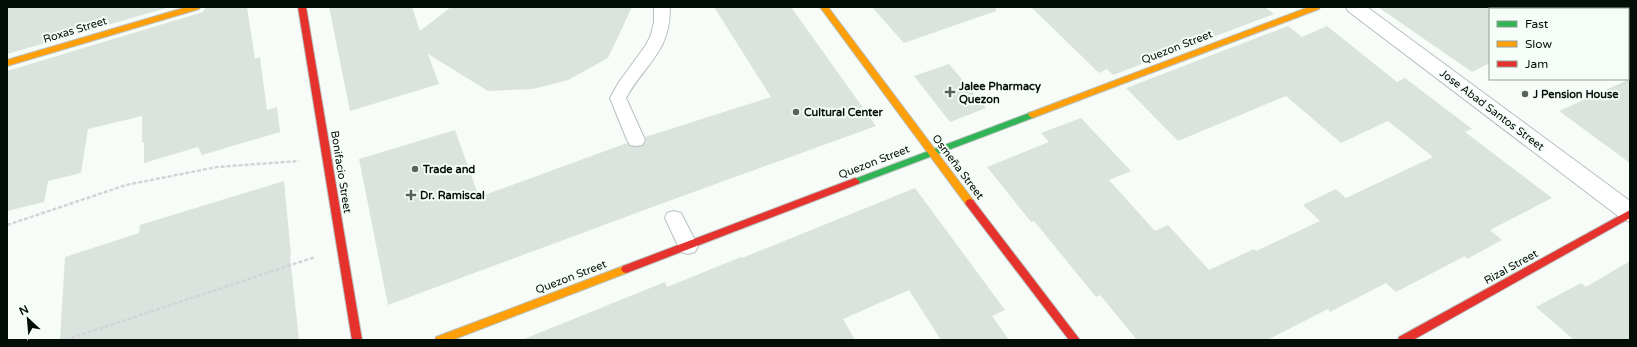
<svg xmlns="http://www.w3.org/2000/svg" width="1637" height="347" font-family="'Varela Round',sans-serif">
<style>
.building{fill:#dae3de}
.lines{fill:none;stroke-linecap:round;stroke-linejoin:round}
.lane-casing{stroke:#b8c1bc;stroke-width:2}
.street-casing{stroke:#b8c1bc;stroke-width:2}
.fast-casing{stroke:#b8c1bc;stroke-width:2}
.slow-casing{stroke:#b8c1bc;stroke-width:2}
.jam-casing{stroke:#b8c1bc;stroke-width:2}
.path{stroke:#d3d5d4;stroke-width:2.5;stroke-dasharray:4 2;stroke-linecap:butt}
.lane{fill:#fefffe;fill-rule:evenodd}
.street{fill:#fefffe;fill-rule:evenodd}
.fast{fill:#30b455;fill-rule:evenodd}
.slow{fill:#ff9f0a;fill-rule:evenodd}
.jam{fill:#e5322d;fill-rule:evenodd}
.poi-dot{fill:#59615c;stroke:#f6fdf9;stroke-width:1.5}
.labels{text-anchor:middle;dominant-baseline:central;stroke-width:4;stroke-linejoin:round;paint-order:stroke}
.street-label{font-size:11px;fill:#040e08;stroke:#f6fdf9}
.poi-label{font-size:11px;font-weight:bold;fill:#040e08;stroke:#f6fdf9;text-anchor:start}
</style>
<rect width="100%" height="100%" fill="#f7fcf9"/>
<g class="building">
<polygon points="7,7 170,7 7,54"/>
<polygon points="206,7 247,7 255,59 260,57 267,110 277,107 280,132 202,155 198,147 144,163 144,142 142,143 142,116 88,129 81,173 48,181 44,202 7,211 7,71 203,12"/>
<polygon points="329,7 412,7 420,31 451,7 632,7 608,58 568,80 533,89 488,91 428,54 439,84 350,111"/>
<polygon points="714,7 791,7 876,126 666,202 388,305 359,159 455,130 479,197 627,143 630,146 642,146 646,141 645,137 771,97"/>
<polygon points="872,7 996,7 996,11 904,43"/>
<polygon points="1031,7 1265,7 1274,14 1113,75 1107,69 1099,73"/>
<polygon points="1378,7 1490,7 1490,63 1472,72"/>
<polygon points="1288,26 1302,37 1327,26 1397,82 1405,78 1472,129 1465,132 1552,198 1490,230 1502,240 1467,259 1465,256 1396,292 1386,283 1330,312 1328,309 1267,340 1137,340 1100,295 1096,297 1034,221 1031,222 987,167 1049,142 1041,133 1081,118 1131,171 1109,180 1155,231 1168,225 1209,270 1254,249 1256,251 1320,221 1303,205 1336,189 1346,198 1433,157 1388,121 1341,143 1286,96 1178,141 1126,88"/>
<polygon points="949,64 986,108 950,122 914,76"/>
<polygon points="1630,79 1630,163 1559,111"/>
<polygon points="284,181 291,255 290,256 299,340 60,340 65,257 139,233 140,225"/>
<polygon points="915,188 1005,310 992,316 1009,340 941,340 909,290 843,319 855,340 524,340 524,339 665,282 667,287 741,257 742,258"/>
<polygon points="1630,261 1630,340 1574,340 1536,307 1581,283 1586,287"/>
</g>
<g class="lines">
<g class="lane-casing">
<g id="lane">
<path d="M 654,7 L 670,7 C 670,53 646,62 626,98 L 645,140 L 642,145 L 636,146 L 630,145 L 627,140 L 610,98 L 619,82 L 646,45 L 651,35 L 654,22 Z"/>
<polygon points="674,211 681,213 698,246 695,252 688,254 681,252 665,218 667,213"/>
</g>
</g>
<g class="street-casing">
<polygon id="street" points="1346,7 1367,7 1630,201 1630,222 1622,219 1348,11"/>
</g>
<g class="fast-casing">
<polygon id="fast" points="1032,112 1036,115 1035,117 858,184 852,184 850,182 852,180"/>
</g>
<g class="slow-casing">
<g id="slow">
<polygon points="187,7 200,7 199,9 7,66 7,60"/>
<polygon points="820,7 828,7 973,200 975,203 973,206 967,206"/>
<polygon points="1309,7 1320,7 1319,9 1035,117 1032,118 1028,115 1029,113"/>
<polygon points="626,265 629,266 631,269 629,272 452,340 435,340 436,337"/>
</g>
</g>
<g class="jam-casing">
<g id="jam">
<polygon points="298,7 306,7 362,340 352,340"/>
<polygon points="855,178 858,180 860,182 858,184 629,272 626,273 623,272 621,269 623,266"/>
<polygon points="970,199 973,200 1080,340 1069,340 967,206 965,203 967,200"/>
<polygon points="1630,210 1630,218 1413,340 1398,340 1399,337"/>
</g>
</g>
<g class="path">
<polyline points="7,225 126,185 217,167 299,161"/>
<polyline points="65,340 315,257"/>
</g>
<use href="#lane" class="lane"/>
<use href="#street" class="street"/>
<use href="#fast" class="fast"/>
<use href="#slow" class="slow"/>
<use href="#jam" class="jam"/>
</g>
<g class="poi-dot">
<path d="M948 86h4v4h4v4h-4v4h-4v-4h-4v-4h4z"/>
<circle cx="1525" cy="94" r="4"/>
<circle cx="796" cy="112" r="4"/>
<circle cx="415" cy="169" r="4"/>
<path d="M409 189h4v4h4v4h-4v4h-4v-4h-4v-4h4z"/>
</g>
<g class="labels">
<g class="street-label">
<text transform="translate(75 30) rotate(-17)">Roxas Street</text>
<text transform="translate(1177 47) rotate(-21)">Quezon Street</text>
<text transform="translate(1492 110) rotate(37)">Jose Abad Santos Street</text>
<text transform="translate(874 162) rotate(-21)">Quezon Street</text>
<text transform="translate(958 167) rotate(53)">Osmeña Street</text>
<text transform="translate(341 172) rotate(81)">Bonifacio Street</text>
<text transform="translate(1511 267) rotate(-29)">Rizal Street</text>
<text transform="translate(571 277) rotate(-21)">Quezon Street</text>
</g>
<g class="poi-label">
<text x="959" y="86">Jalee Pharmacy<tspan x="959" dy="13">Quezon</tspan></text>
<text x="1533" y="94">J Pension House</text>
<text x="804" y="112">Cultural Center</text>
<text x="423" y="169">Trade and</text>
<text x="420" y="195">Dr. Ramiscal</text>
</g>
</g>
<rect width="1637" height="347" fill="none" stroke="#040e08" stroke-width="16"/>
<rect x="1489" y="8" width="140" height="72" fill="#f6fdf9" stroke="#959d99"/>
<rect x="1497" y="21" width="20" height="6" fill="#30b455" stroke="#959d99"/>
<text x="1525" y="28" font-size="12" fill="#040e08">Fast</text>
<rect x="1497" y="41" width="20" height="6" fill="#ff9f0a" stroke="#959d99"/>
<text x="1525" y="48" font-size="12" fill="#040e08">Slow</text>
<rect x="1497" y="61" width="20" height="6" fill="#e5322d" stroke="#959d99"/>
<text x="1525" y="68" font-size="12" fill="#040e08">Jam</text>
<g transform="translate(28 319) rotate(334)" stroke="#f6fdf9" stroke-width="3" paint-order="stroke">
<path d="M0-3L7 15L0 10L-7 15Z" fill="#040e08"/>
<text y="-6" font-size="11" font-weight="bold" text-anchor="middle" fill="#040e08">N</text>
</g>
</svg>
